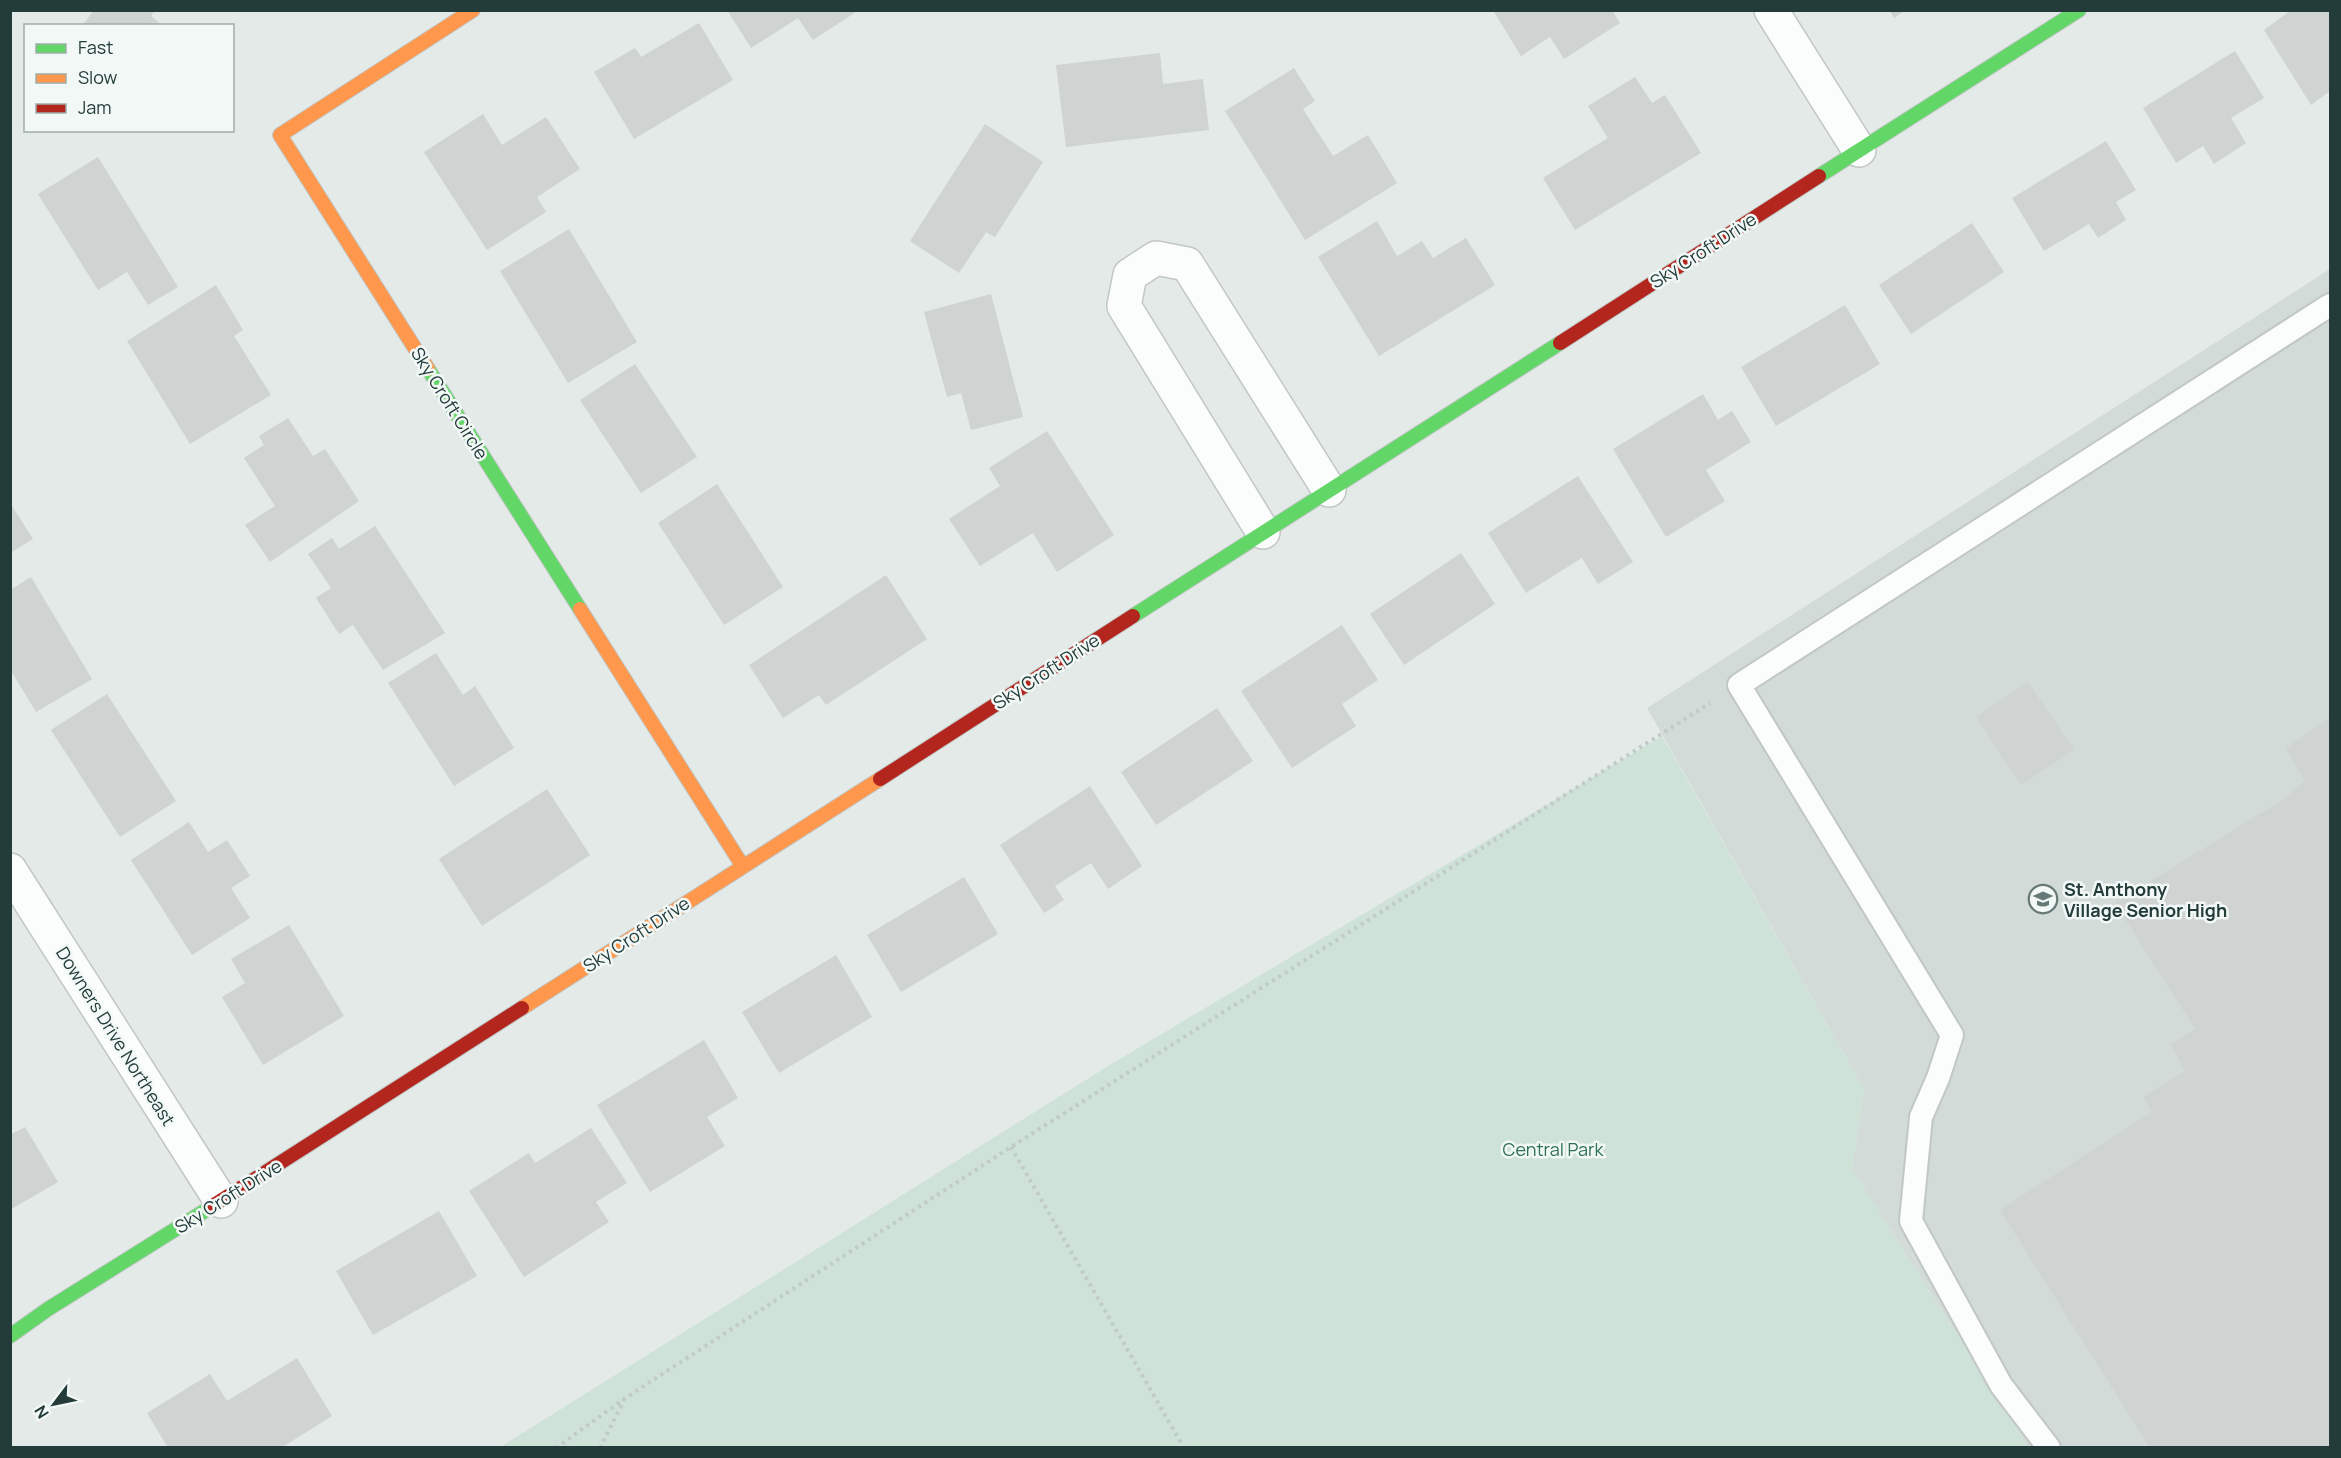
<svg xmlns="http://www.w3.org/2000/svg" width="2341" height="1458" font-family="Manrope,sans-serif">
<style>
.built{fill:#d2dbd8}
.green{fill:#cee2d8}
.building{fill:#cfd3d2}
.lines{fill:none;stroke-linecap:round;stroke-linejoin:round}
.lane-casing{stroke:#c1c7c5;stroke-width:26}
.street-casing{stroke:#c1c7c5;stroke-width:36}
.fast-casing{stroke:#c0c7c5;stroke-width:16}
.slow-casing{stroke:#c0c7c5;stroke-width:16}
.jam-casing{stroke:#c0c7c5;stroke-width:16}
.path{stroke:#c1cac8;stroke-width:4;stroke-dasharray:3 4.5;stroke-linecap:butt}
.lane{stroke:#fbfcfc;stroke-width:22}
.street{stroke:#fbfcfc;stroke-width:33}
.fast{stroke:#63d668;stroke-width:14}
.slow{stroke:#ff974d;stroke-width:14}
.jam{stroke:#b3261e;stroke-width:14}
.labels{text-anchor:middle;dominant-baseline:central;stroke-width:5;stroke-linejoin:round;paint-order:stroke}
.street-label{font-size:18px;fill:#233c3a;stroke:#f2f8f6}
.poi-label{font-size:18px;font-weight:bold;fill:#233c3a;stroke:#f2f8f6;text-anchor:start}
.park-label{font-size:18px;fill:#2f7154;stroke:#f2f8f6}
</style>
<rect width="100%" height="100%" fill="#e4eae8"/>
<polygon class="built" points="2330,269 2330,1447 2028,1447 1852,1169 1864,1089 1647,708"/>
<polygon class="green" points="1662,736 1864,1089 1852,1169 2028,1447 499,1448 1113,1063"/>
<g class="building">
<polygon points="94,10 155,10 151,16 163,26 82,26"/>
<polygon points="727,10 859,10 813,40 798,18 751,48"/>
<polygon points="1493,10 1612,10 1620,23 1564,59 1550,37 1521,56"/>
<polygon points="1889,10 1906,10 1894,18"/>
<polygon points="2291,10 2330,10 2330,91 2311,105 2264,30"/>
<polygon points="699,23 733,80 634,139 594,72 635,48 641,57"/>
<polygon points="2235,51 2264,98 2231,118 2246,143 2214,164 2203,146 2176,163 2143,108"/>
<polygon points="1160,53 1163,84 1203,79 1209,130 1066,147 1056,65"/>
<polygon points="1294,68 1315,101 1303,109 1333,156 1368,135 1397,183 1305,240 1225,111"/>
<polygon points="1635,77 1652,103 1665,95 1701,153 1575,230 1543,178 1608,138 1588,106"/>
<polygon points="483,114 502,145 546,117 580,169 537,197 546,212 487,250 424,152"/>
<polygon points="985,124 1043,162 995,237 986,232 959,273 910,241"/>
<polygon points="2106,141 2136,190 2116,202 2126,220 2098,238 2089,224 2044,251 2012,198"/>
<polygon points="98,157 178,287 148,305 127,272 98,290 38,194"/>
<polygon points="1377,221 1397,256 1422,241 1433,258 1466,238 1495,285 1379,356 1318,257"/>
<polygon points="1972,223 2004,272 1911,334 1879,285"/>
<polygon points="569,229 637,342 568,383 500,271"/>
<polygon points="216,285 243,330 234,336 271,395 190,444 127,341"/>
<polygon points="991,294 1023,417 971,430 961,393 947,397 924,312"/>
<polygon points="1845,305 1880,364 1776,426 1741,367"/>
<polygon points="635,364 697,457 641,493 580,400"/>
<polygon points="1703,394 1718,420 1732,411 1751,442 1706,470 1725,501 1666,537 1613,449"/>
<polygon points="288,418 313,456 325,449 359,501 270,562 245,525 275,506 244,458 264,445 259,436"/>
<polygon points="1047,431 1114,535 1057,572 1033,533 980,566 949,519 1000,486 989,468"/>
<polygon points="1578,476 1633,562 1598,584 1582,558 1526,593 1488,533"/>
<polygon points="717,484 783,587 724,625 658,523"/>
<polygon points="10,503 33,539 10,553"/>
<polygon points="375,526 445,633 383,670 353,625 339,634 316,598 331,588 308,554 332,538 339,549"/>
<polygon points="1461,553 1495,604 1404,665 1370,614"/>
<polygon points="886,575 927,639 826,705 819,695 783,718 749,665"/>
<polygon points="31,577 92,679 36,712 10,669 10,590"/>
<polygon points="1342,625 1378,680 1342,704 1356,726 1292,768 1241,691"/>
<polygon points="436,653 463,695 475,686 514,748 454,786 388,683"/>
<polygon points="2028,682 2074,750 2021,785 1976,717"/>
<polygon points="107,694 176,801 120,837 51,730"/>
<polygon points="1217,708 1253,761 1156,825 1121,772"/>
<polygon points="2330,718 2330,1446 2150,1448 2000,1210 2152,1112 2143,1097 2185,1071 2171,1044 2195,1029 2115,903 2284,799 2305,781 2286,748"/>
<polygon points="1090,786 1142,866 1108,889 1091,863 1055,886 1064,900 1044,913 1000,845"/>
<polygon points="547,789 590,855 482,926 439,859"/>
<polygon points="189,822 208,852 227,840 250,876 231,888 250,918 192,955 131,860"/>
<polygon points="964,877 998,934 901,992 867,935"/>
<polygon points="289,925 344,1016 263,1065 222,997 245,983 231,959"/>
<polygon points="836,955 872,1017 779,1073 742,1012"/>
<polygon points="704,1040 738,1098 707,1117 725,1146 650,1192 597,1105"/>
<polygon points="25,1127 58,1182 10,1210 10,1135"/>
<polygon points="591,1128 627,1183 596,1202 609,1222 524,1277 469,1191 529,1153 535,1163"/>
<polygon points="439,1211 477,1276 373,1335 336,1271"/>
<polygon points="297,1358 332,1416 281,1448 168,1448 147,1413 210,1374 227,1401"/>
</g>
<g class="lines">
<g class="lane-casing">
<polyline id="lane" points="2049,1448 2001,1385 1911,1221 1921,1117 1938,1078 1952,1035 1739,685 2330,305"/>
</g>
<g class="street-casing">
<g id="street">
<polyline points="1771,10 1859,150"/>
<polyline points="1263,532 1124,306 1130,275 1156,258 1187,264 1329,490"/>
<polyline points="10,870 221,1201"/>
</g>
</g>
<g class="fast-casing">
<g id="fast">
<polyline points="1819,176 2079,10"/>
<polyline points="428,369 580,609"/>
<polyline points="1133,616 1560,343"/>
<polyline points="10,1336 48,1309 211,1207"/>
</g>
</g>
<g class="slow-casing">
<g id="slow">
<polyline points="428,369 280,135 473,10"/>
<polyline points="580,609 742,865"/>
<polyline points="522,1008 880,779"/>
</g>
</g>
<g class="jam-casing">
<g id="jam">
<polyline points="1560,343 1819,176"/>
<polyline points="880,779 1133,616"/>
<polyline points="211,1207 522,1008"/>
</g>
</g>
<g class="path">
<polyline points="1011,1147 1184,1448"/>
<polyline points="556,1448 624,1399 1011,1147 1710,703"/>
<polyline points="600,1448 624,1400"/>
</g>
<use href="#lane" class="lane"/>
<use href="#street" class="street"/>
<use href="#fast" class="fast"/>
<use href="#slow" class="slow"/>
<use href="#jam" class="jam"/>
</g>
<defs>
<g id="school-ring" transform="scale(1.5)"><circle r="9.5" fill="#f2f8f6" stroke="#677977" stroke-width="1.5"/><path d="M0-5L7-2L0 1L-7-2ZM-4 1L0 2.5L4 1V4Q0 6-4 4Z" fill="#677977"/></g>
</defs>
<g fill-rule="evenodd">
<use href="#school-ring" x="2043" y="899"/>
</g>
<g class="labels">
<g class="street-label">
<text transform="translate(1703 250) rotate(-33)">Sky Croft Drive</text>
<text transform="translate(450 403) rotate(58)">Sky Croft Circle</text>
<text transform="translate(1046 671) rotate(-33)">Sky Croft Drive</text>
<text transform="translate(636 934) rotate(-33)">Sky Croft Drive</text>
<text transform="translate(116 1036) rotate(58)">Downers Drive Northeast</text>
<text transform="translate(228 1196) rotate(-32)">Sky Croft Drive</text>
</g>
<g class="poi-label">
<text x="2064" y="889">St. Anthony<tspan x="2064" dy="21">Village Senior High</tspan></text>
</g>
<g class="park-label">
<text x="1553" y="1149">Central Park</text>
</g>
</g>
<rect width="2341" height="1458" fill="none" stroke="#233c3a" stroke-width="24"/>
<rect x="24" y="24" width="210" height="108" fill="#f2f8f6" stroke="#9fadab" stroke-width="1.5"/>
<rect x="36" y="44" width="30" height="9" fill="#63d668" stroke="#9fadab" stroke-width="1.5"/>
<text x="78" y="54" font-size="18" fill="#233c3a">Fast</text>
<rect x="36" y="74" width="30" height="9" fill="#ff974d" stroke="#9fadab" stroke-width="1.5"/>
<text x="78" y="84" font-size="18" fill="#233c3a">Slow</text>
<rect x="36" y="104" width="30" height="9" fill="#b3261e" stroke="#9fadab" stroke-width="1.5"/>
<text x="78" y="114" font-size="18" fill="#233c3a">Jam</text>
<g transform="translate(54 1404) rotate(238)" stroke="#f2f8f6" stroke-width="4.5" paint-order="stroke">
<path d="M0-4.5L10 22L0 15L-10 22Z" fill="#233c3a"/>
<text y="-9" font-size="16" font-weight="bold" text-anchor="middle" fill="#233c3a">N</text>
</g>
</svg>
